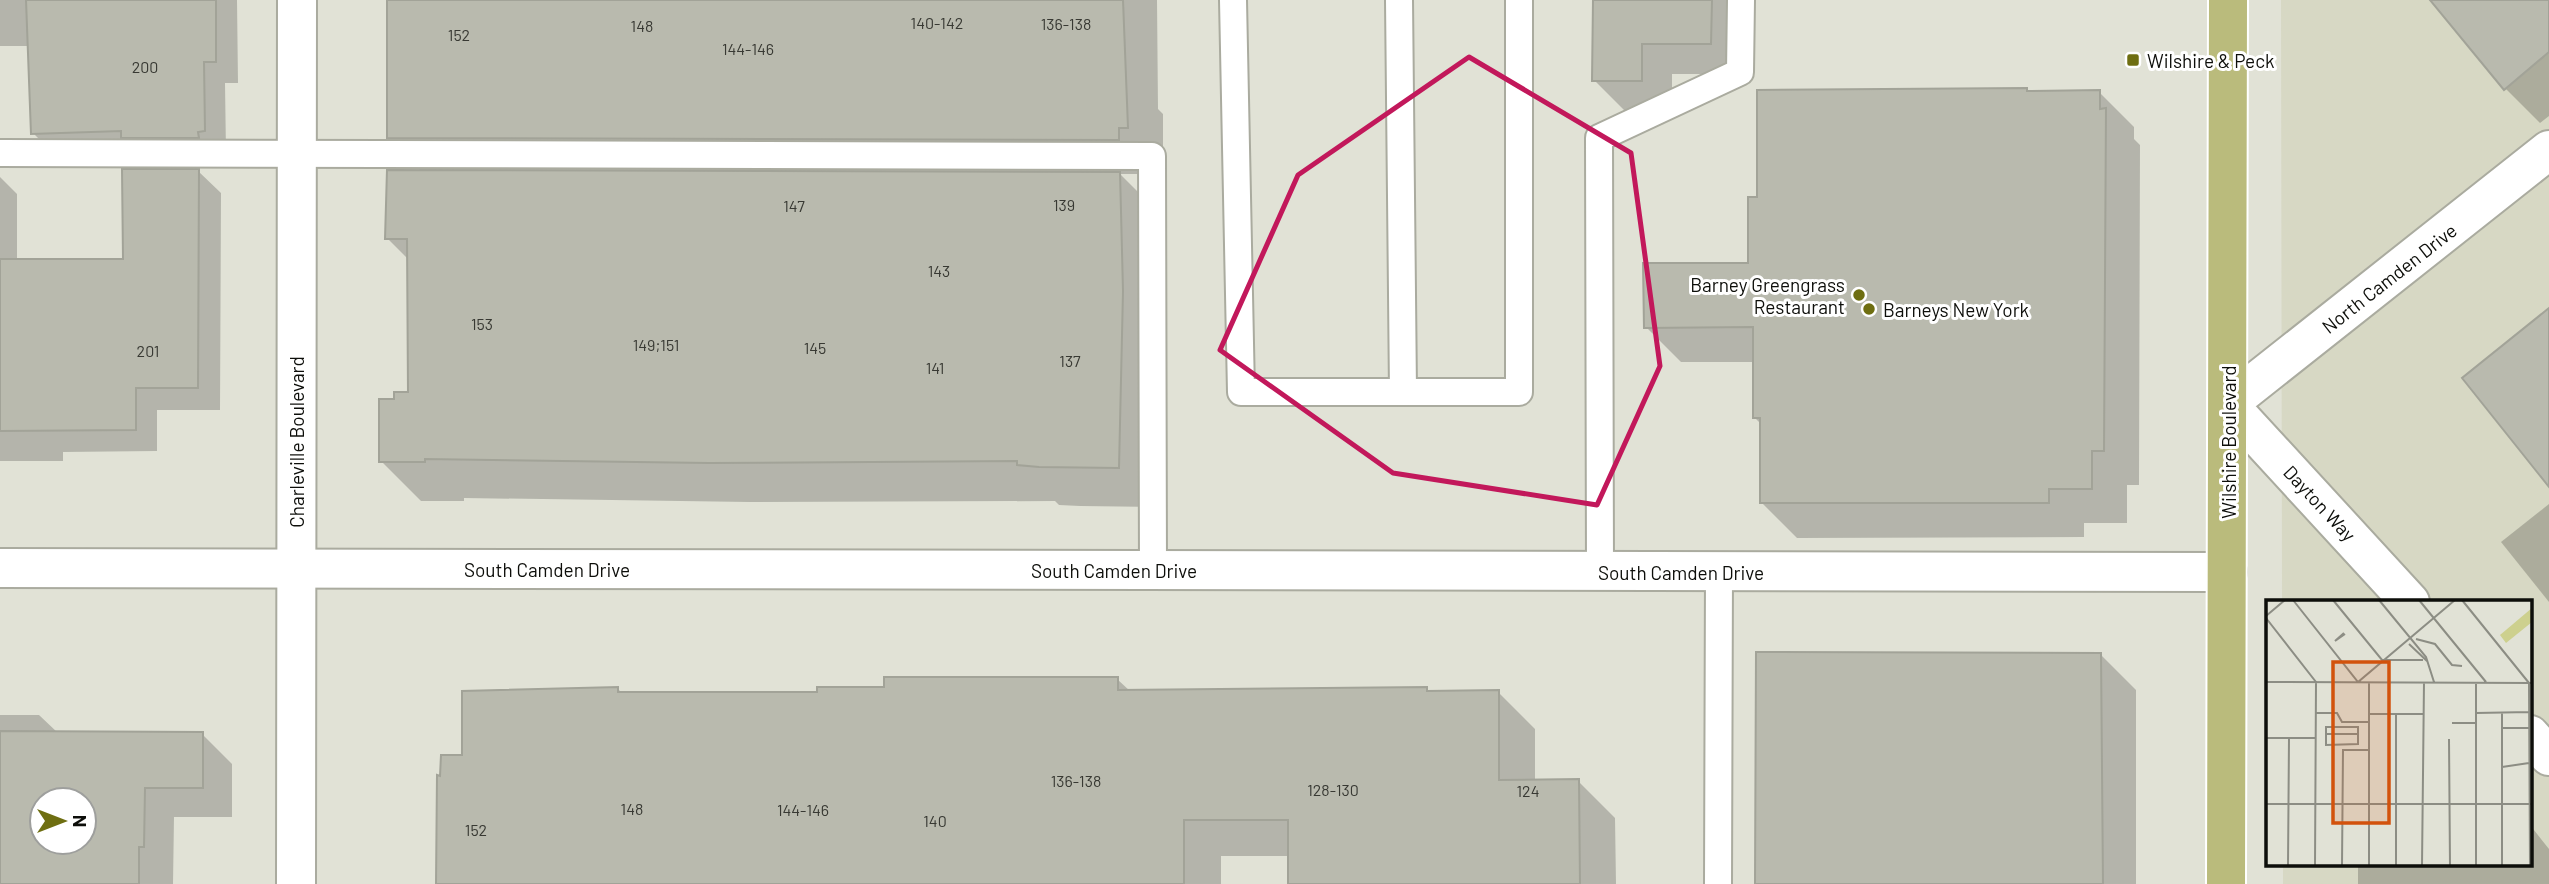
<svg xmlns="http://www.w3.org/2000/svg" width="2549" height="884" font-family="Barlow,sans-serif">
<style>
.built{fill:#d7d8c4}
.shadow{fill:#0003;fill-rule:evenodd}
.building{fill:#b9baae;stroke:#a2a398;stroke-width:2;fill-rule:evenodd}
.lines{fill:none;stroke-linecap:round;stroke-linejoin:round}
.lane-casing{stroke:#aaab9f;stroke-width:30}
.street-casing{stroke:#aaab9f;stroke-width:42}
.secondary-casing{stroke:#aaab9f;stroke-width:42}
.primary-casing{stroke:#fff;stroke-width:42}
.lane{stroke:#fff;stroke-width:26}
.street{stroke:#fff;stroke-width:38}
.secondary{stroke:#fff;stroke-width:38}
.primary{stroke:#babb7c;stroke-width:38}
.marked{fill:none;stroke:#c2185b;stroke-width:5;stroke-linejoin:round}
.poi-dot{fill:#6e6e11;stroke:#fff;stroke-width:2.5}
.labels{text-anchor:middle;dominant-baseline:central;stroke-width:6;stroke-linejoin:round;paint-order:stroke}
.number-label{font-size:16px;fill:#383933}
.poi-label{font-size:19px;fill:#0d0e0a;stroke:#fff;text-anchor:start}
.street-label{font-size:19px;fill:#0d0e0a;stroke:#fff}
.inset-road{fill:none;stroke:#8c8d84;stroke-width:2}
.view{fill:#d2520c;fill-opacity:0.15;stroke:#d2520c;stroke-width:3.5}
.inset-edge{fill:none;stroke:#0d0e0a;stroke-width:3.5}
</style>
<rect width="100%" height="100%" fill="#e1e2d6"/>
<polygon class="built" points="2281,0 2549,0 2549,884 2283,884 2283,865 2530,865 2530,602 2282,602"/>
<g class="shadow">
<polygon points="0,0 237,0 238,83 225,83 226,153 55,155 33,133 29,46 0,46"/>
<polygon points="389,0 1157,0 1158,109 1163,114 1163,162 1154,174 1120,174 1159,213 1158,507 1080,506 1059,505 1055,501 749,502 464,498 464,501 421,501 381,461 396,400 410,394 409,260 387,238 422,172 388,138"/>
<polygon points="1594,0 1741,0 1741,74 1672,74 1672,110 1624,110 1594,80"/>
<polygon points="2432,0 2549,0 2549,116 2540,123 2505,88"/>
<polygon points="2099,92 2134,127 2134,139 2140,145 2139,485 2127,485 2127,523 2084,523 2084,537 1797,538 1762,503 1762,425 1754,417 1754,362 1681,362 1646,327 1750,264 1759,198"/>
<polygon points="198,171 221,193 220,410 157,410 157,451 63,452 63,461 0,461 0,177 17,194 17,258 125,261"/>
<polygon points="2549,504 2549,602 2501,542"/>
<polygon points="2101,655 2136,690 2136,884 1757,884"/>
<polygon points="1117,679 1130,691 1426,689 1430,693 1498,692 1535,729 1535,781 1578,781 1615,818 1616,884 1290,884 1290,856 1221,856 1221,884 391,884 438,884 464,757 617,688 623,694 819,694"/>
<path d="M 0,715 L 39,715 L 58,733 L 202,734 L 232,764 L 232,817 L 174,817 L 173,884 L 0,884 ZM 42,800 L 84,800 L 84,842 L 42,842 Z"/>
<polygon points="2530,825 2549,849 2549,884 2358,884 2358,865 2530,865"/>
</g>
<g class="building">
<polygon points="26,0 216,0 216,62 204,62 205,131 198,132 199,138 121,138 121,131 31,134"/>
<polygon points="387,0 1123,0 1128,128 1119,128 1119,140 387,138"/>
<polygon points="1593,0 1712,0 1711,44 1642,44 1642,81 1592,81"/>
<polygon points="2430,0 2549,0 2549,52 2504,90"/>
<polygon points="2027,88 2027,91 2100,90 2100,109 2106,108 2104,451 2092,451 2092,489 2049,489 2049,503 1760,503 1760,418 1753,418 1753,327 1644,328 1643,263 1748,263 1748,197 1757,197 1757,90"/>
<polygon points="122,169 199,169 198,388 136,388 136,430 0,431 0,259 123,259"/>
<polygon points="387,170 1120,172 1123,291 1119,468 1039,467 1017,465 1017,461 709,463 425,459 425,462 379,462 379,399 394,399 394,392 408,392 407,239 385,239"/>
<polygon points="2549,308 2549,487 2462,378"/>
<polygon points="1756,652 2101,653 2103,884 1755,884"/>
<polygon points="884,677 1118,677 1118,690 1427,687 1427,691 1499,690 1499,780 1579,779 1580,884 1288,884 1288,820 1184,820 1184,884 436,884 437,775 440,776 441,755 462,755 462,691 618,687 618,692 817,692 817,687 884,687"/>
<path d="M 0,731 L 203,732 L 203,788 L 145,788 L 144,847 L 139,847 L 139,884 L 0,884 ZM 42,800 L 84,800 L 84,842 L 42,842 Z"/>
</g>
<g class="lines">
<g class="lane-casing">
<g id="lane">
<polyline points="1233,0 1241,392 1519,392 1519,0"/>
<polyline points="1399,0 1403,392"/>
<polyline points="0,153 1152,156 1153,570"/>
<polyline points="1600,572 1599,138 1740,72 1741,0"/>
<polyline points="1718,884 1719,571"/>
</g>
</g>
<g class="street-casing">
<g id="street">
<polyline points="0,568 2227,572"/>
<polyline points="296,884 297,0"/>
</g>
</g>
<g class="secondary-casing">
<g id="secondary">
<polyline points="2410,602 2228,404 2549,150"/>
<polyline points="2530,735 2549,756"/>
</g>
</g>
<g class="primary-casing">
<polyline id="primary" points="2226,884 2228,0"/>
</g>
<use href="#lane" class="lane"/>
<use href="#street" class="street"/>
<use href="#secondary" class="secondary"/>
<use href="#primary" class="primary"/>
</g>
<path class="marked" d="M 1469,57 L 1631,153 L 1660,366 L 1597,505 L 1393,473 L 1220,350 L 1298,175 Z"/>
<g class="poi-dot">
<rect x="2126" y="53" width="14" height="14" rx="3.5"/>
<circle cx="1859" cy="295" r="7"/>
<circle cx="1869" cy="309" r="7"/>
</g>
<g class="labels">
<g class="number-label">
<text x="937" y="22">140-142</text>
<text x="1066" y="23">136-138</text>
<text x="642" y="25">148</text>
<text x="459" y="34">152</text>
<text x="748" y="48">144-146</text>
<text x="145" y="66">200</text>
<text x="1064" y="204">139</text>
<text x="794" y="205">147</text>
<text x="939" y="270">143</text>
<text x="482" y="323">153</text>
<text x="656" y="344">149;151</text>
<text x="815" y="347">145</text>
<text x="148" y="350">201</text>
<text x="1070" y="360">137</text>
<text x="935" y="367">141</text>
<text x="1076" y="780">136-138</text>
<text x="1333" y="789">128-130</text>
<text x="1528" y="790">124</text>
<text x="632" y="808">148</text>
<text x="803" y="809">144-146</text>
<text x="935" y="820">140</text>
<text x="476" y="829">152</text>
</g>
<g class="poi-label">
<text x="2147" y="60">Wilshire &amp; Peck</text>
<text x="1845" y="284" text-anchor="end">Barney Greengrass<tspan x="1845" dy="22">Restaurant</tspan></text>
<text x="1883" y="309">Barneys New York</text>
</g>
<g class="street-label">
<text transform="translate(2389 278) rotate(-38)">North Camden Drive</text>
<text transform="translate(296 442) rotate(-90)">Charleville Boulevard</text>
<text transform="translate(2228 442) rotate(-90)">Wilshire Boulevard</text>
<text transform="translate(2320 503) rotate(47)">Dayton Way</text>
<text x="547" y="569">South Camden Drive</text>
<text x="1114" y="570">South Camden Drive</text>
<text x="1681" y="572">South Camden Drive</text>
</g>
</g>
<g transform="translate(2266 600)">
<rect width="266" height="266" fill="#e1e2d6"/>
<path d="M 266,8 L 266,22 L 240,43 L 234,35 Z" fill="#cdd08e"/>
<path class="inset-road" d="M 27,0 L 92,82 L 189,0M 67,0 L 116,60 L 157,60M 113,0 L 160,57 L 168,82M 153,0 L 220,82M 196,0 L 263,83M 0,16 L 19,0M 0,18 L 50,82 L 49,266M 78,33 L 69,41 L 79,34M 150,39 L 169,44 L 186,65 L 196,66M 143,44 L 161,61M 0,82 L 266,83M 263,83 L 264,266M 50,113 L 71,113 L 76,122 L 103,122M 210,113 L 264,112M 236,113 L 236,266M 103,114 L 157,114M 186,123 L 210,123M 60,127 L 92,127 L 92,144 L 60,145 ZM 236,128 L 263,128M 60,134 L 92,134M 0,138 L 50,138M 183,139 L 184,266M 236,167 L 263,163M 0,204 L 265,204M 22,266 L 23,138M 76,266 L 77,150 L 103,150M 103,266 L 103,82M 130,266 L 130,114M 156,266 L 158,82M 210,266 L 210,83"/>
<path class="view" d="M 67,62 L 123,62 L 123,223 L 67,223 Z"/>
<rect width="266" height="266" class="inset-edge"/>
</g>
<g transform="translate(63 821) rotate(90)"><circle r="33" fill="#ffffff" stroke="#9e9f9d" stroke-width="2"/>
<path d="M0-5L12 26L0 18L-12 26Z" fill="#6e6e11"/>
<text y="-10" font-size="19" font-weight="bold" text-anchor="middle" fill="#0d0e0a">N</text>
</g>
</svg>
